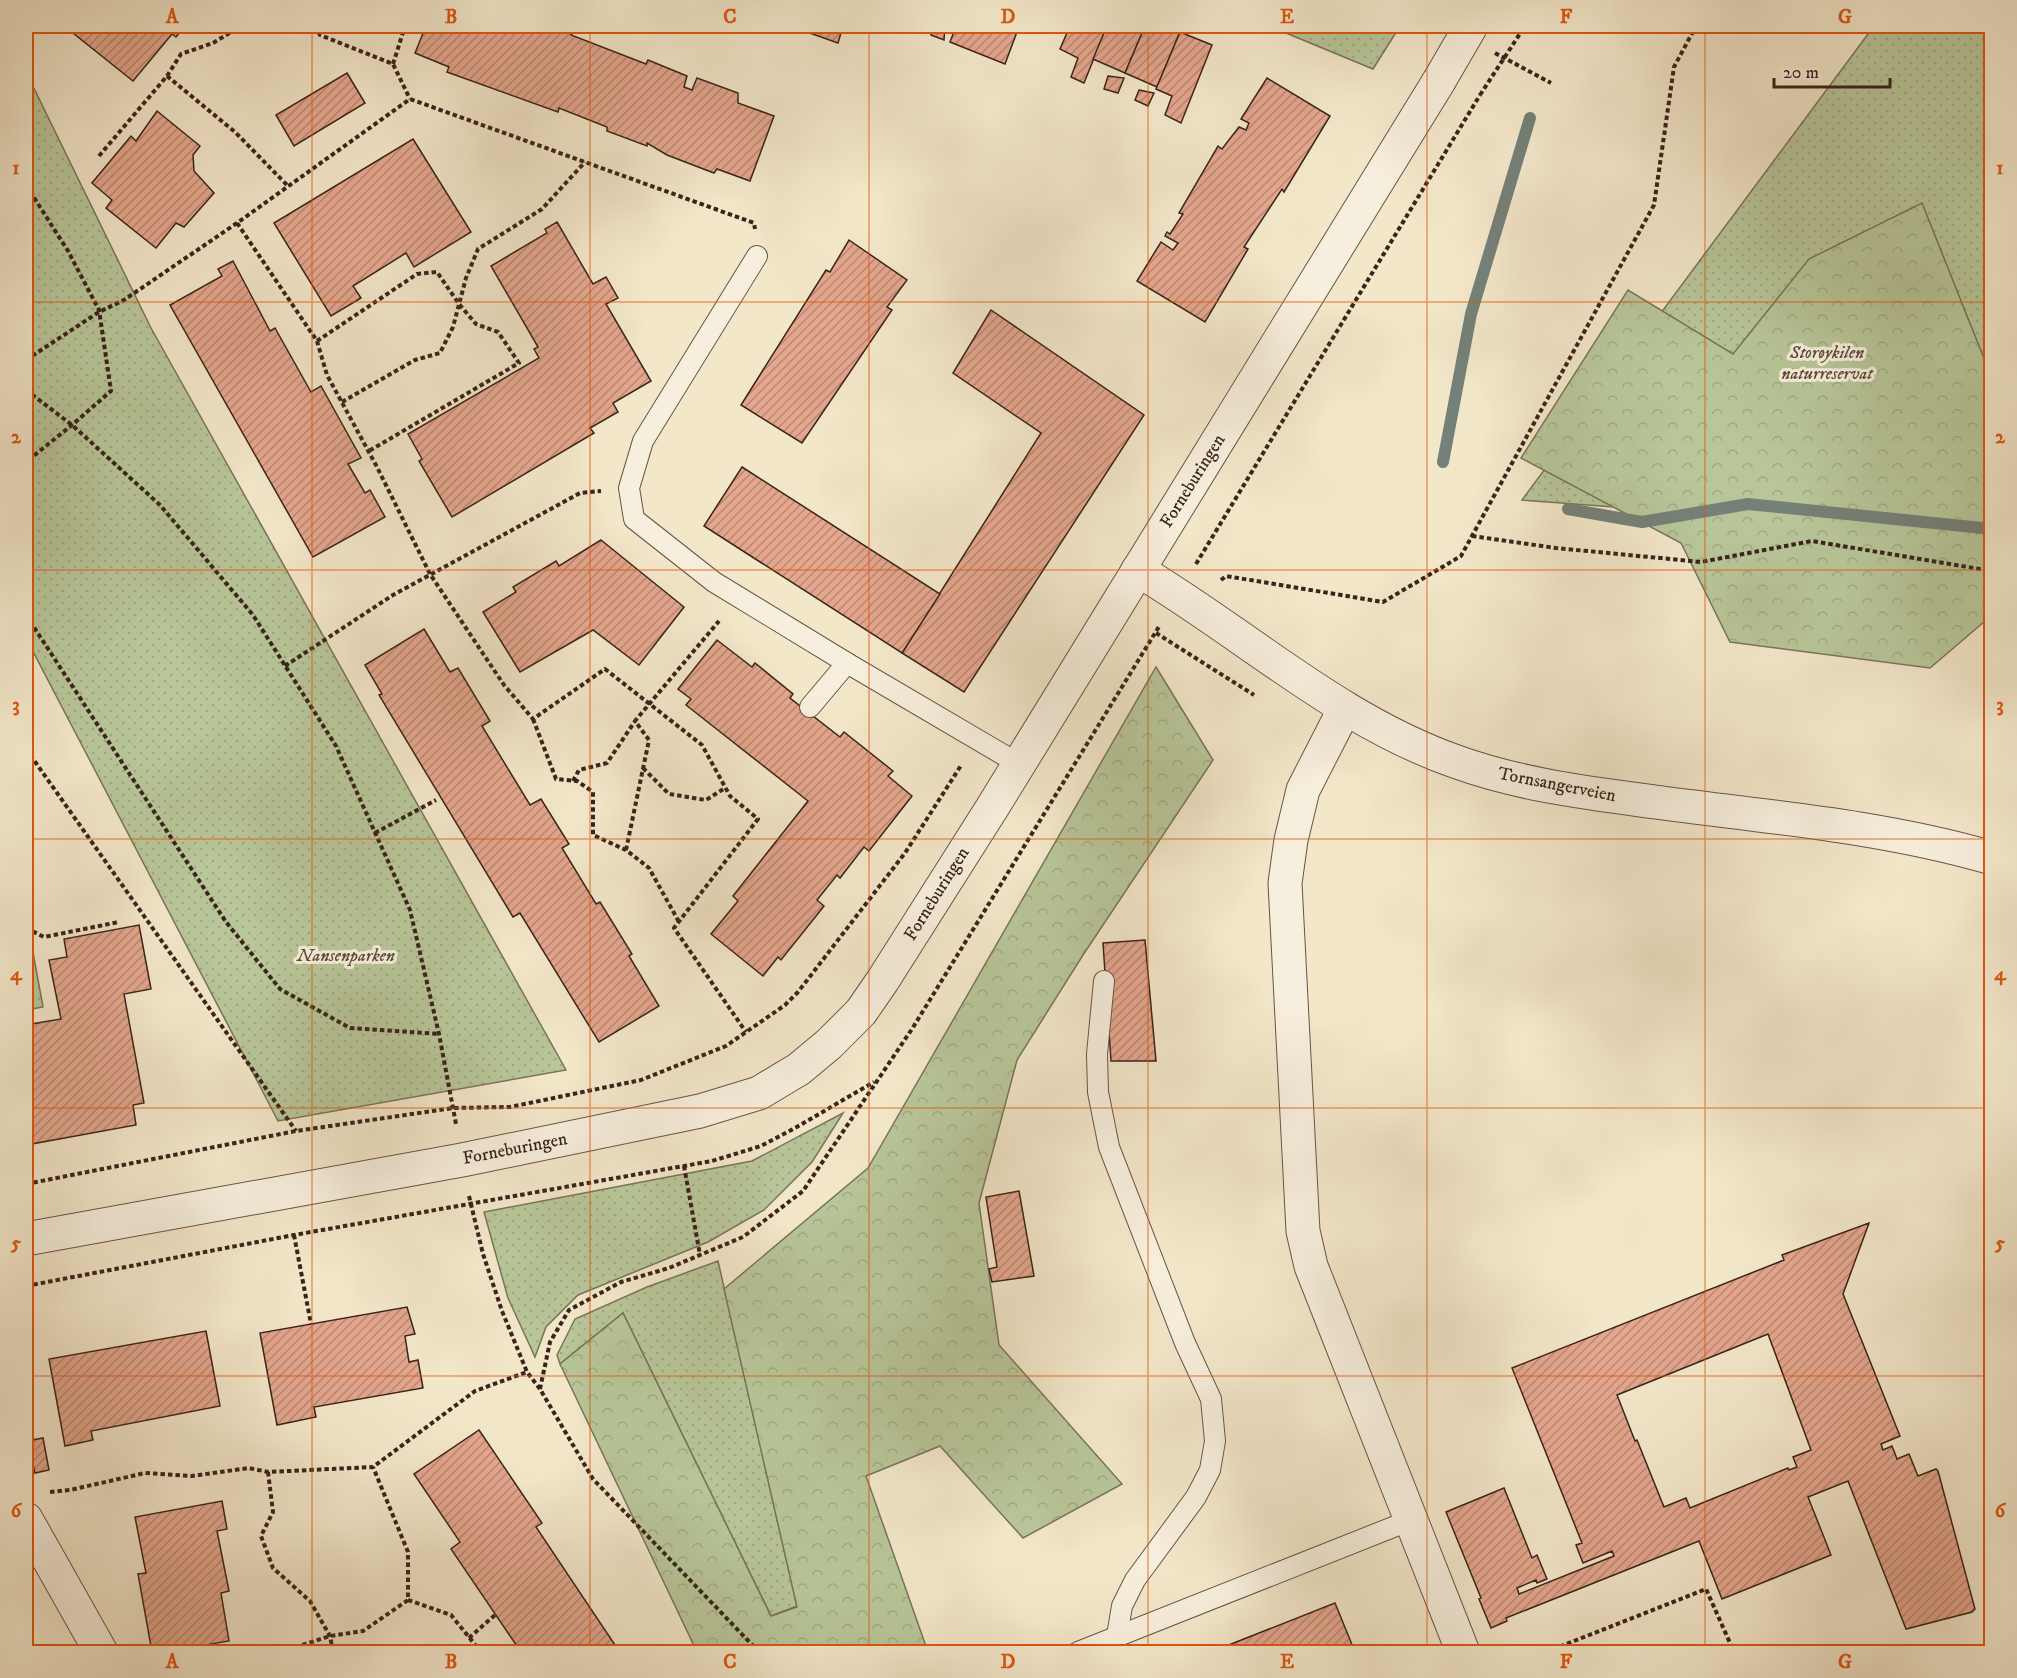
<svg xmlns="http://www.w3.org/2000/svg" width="2017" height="1678" font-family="'IM FELL DW Pica',serif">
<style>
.grass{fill:url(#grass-dots);stroke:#78745a;stroke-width:1.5}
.forest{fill:url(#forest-crowns);stroke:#78745a;stroke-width:1.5}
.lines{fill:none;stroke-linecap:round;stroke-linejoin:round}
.stream{stroke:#748179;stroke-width:12}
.building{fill:url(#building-hatch);stroke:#39231b;stroke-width:1.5;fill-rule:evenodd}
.service-casing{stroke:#685447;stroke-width:22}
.minor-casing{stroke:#685447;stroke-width:35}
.tertiary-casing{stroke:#685447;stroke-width:35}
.path{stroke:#39231b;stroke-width:4;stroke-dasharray:4.5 3;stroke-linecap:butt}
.service{stroke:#f7efdd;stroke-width:20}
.minor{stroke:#f7efdd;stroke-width:33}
.tertiary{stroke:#f7efdd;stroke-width:33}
.tertiary-bridge-casing{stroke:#685447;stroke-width:35;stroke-linecap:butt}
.path-bridge{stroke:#39231b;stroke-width:4;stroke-dasharray:4.5 3;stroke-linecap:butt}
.tertiary-bridge{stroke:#f7efdd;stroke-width:33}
.grid{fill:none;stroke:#df560d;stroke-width:1.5;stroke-opacity:0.55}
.labels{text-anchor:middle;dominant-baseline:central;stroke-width:6;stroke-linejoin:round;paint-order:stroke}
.park-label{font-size:18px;font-style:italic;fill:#594c3a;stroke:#f7efdd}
.street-label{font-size:18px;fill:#39231b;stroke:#f7efdd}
.neatline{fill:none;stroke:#df560d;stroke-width:2}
.grid-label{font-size:20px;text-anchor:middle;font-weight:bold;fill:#df560d}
</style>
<defs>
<pattern id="grass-dots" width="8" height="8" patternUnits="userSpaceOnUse" patternTransform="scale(1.5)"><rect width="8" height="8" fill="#b8c699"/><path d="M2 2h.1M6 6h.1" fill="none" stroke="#9faa83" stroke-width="1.8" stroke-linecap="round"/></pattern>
<pattern id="forest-crowns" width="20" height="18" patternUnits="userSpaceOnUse" patternTransform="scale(1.5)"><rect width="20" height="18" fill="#b8c699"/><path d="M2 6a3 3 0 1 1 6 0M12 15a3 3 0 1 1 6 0" fill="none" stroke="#9faa83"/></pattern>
<pattern id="building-hatch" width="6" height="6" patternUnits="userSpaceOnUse" patternTransform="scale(1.5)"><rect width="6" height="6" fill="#e4a68d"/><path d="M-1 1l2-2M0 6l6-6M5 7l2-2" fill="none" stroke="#ba8772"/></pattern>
</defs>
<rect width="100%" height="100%" fill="#f3e7ca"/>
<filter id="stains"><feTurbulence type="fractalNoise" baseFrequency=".00333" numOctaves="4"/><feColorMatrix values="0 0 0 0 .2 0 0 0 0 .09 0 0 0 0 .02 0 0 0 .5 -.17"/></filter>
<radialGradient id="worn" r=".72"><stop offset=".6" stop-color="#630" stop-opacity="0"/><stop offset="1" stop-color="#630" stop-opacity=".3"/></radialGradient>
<g class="grass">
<polygon points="1269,26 1400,26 1373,69"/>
<polygon points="1874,26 1991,26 1991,549 1708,514 1522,500"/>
<polygon points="26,72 151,328 566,1070 278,1121 26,638"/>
<polygon points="26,943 32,947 43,1007 26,1010"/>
<polygon points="843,1113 812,1162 764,1210 708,1242 578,1295 546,1327 535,1357 508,1298 484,1212 752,1161"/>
<polygon points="718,1261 797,1606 771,1616 623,1313 560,1364 557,1355 575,1319 647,1287"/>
</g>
<g class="forest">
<polygon points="1922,203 1991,376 1991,616 1930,668 1730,642 1681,543 1521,458 1628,290 1733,354 1809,259"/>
<polygon points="1156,667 1213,760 1083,955 1017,1060 979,1203 999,1345 1122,1484 1023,1538 940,1446 866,1476 928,1652 697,1652 560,1364 623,1313 771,1616 797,1607 724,1289 868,1168"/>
</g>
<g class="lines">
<g class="stream">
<polyline points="1443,462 1471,314 1530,118"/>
<polyline points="1568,509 1642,522 1748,504 1992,529"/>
</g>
</g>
<g class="building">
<polygon points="77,26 185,26 176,37 172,34 133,81 73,33"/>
<polygon points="426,26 525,26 529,28 530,26 557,26 573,32 571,35 646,64 648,60 687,76 684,87 692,90 697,78 738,93 738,103 774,116 750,181 717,169 714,173 667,155 647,143 647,146 607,131 607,127 559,108 558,112 447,72 449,67 415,53"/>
<polygon points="790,26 843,26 838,43"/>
<polygon points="934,26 945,26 944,40 931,35"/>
<polygon points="956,26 1007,26 1018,29 1005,64 950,42"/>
<polygon points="1070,26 1107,26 1084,83 1071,77 1078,58 1060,49"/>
<polygon points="1107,26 1145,26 1125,73 1093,59"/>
<polygon points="1145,26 1164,26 1180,32 1157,87 1125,73"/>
<polygon points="1180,32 1212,45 1181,123 1165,115 1172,96 1156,89"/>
<polygon points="347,73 365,103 294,146 276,115"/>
<polygon points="1108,76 1124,78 1118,93 1104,89"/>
<polygon points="1267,78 1330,116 1284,192 1282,189 1244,247 1248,249 1205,322 1137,281 1161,242 1173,250 1178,243 1165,236 1167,232 1170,234 1183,214 1179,213 1218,146 1222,149 1239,127 1246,130 1249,123 1241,119"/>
<polygon points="1139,90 1154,93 1148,106 1135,100"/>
<polygon points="157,111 200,146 193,155 194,171 214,193 184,227 176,223 156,248 106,208 112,200 92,183 131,136 136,141"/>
<polygon points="413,139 471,232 414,267 406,253 353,286 361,298 331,316 274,223"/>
<polygon points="557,222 593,284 606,277 618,298 606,304 651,381 613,403 618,412 590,428 594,433 452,517 419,461 422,459 408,434 539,358 534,349 538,347 491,266 547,233 545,229"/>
<polygon points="849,240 907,280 887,307 892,310 802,443 741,405 826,270 830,272"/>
<polygon points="233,261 270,331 275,328 311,392 321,386 361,458 348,464 365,493 370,490 385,517 313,557 170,305 222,276 218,269"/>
<polygon points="991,310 1144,415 964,692 902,653 1041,433 953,373"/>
<polygon points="742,467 940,594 902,653 704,526"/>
<polygon points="601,540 684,607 639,665 593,630 520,672 483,612 516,592 513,587 556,561 559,566"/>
<polygon points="424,629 450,672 458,668 490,721 482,726 530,805 541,799 569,844 562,848 596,904 600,902 632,954 629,956 659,1006 599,1042 520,913 513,917 379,695 382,694 365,665"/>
<polygon points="717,640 752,667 755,663 793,694 790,698 840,737 844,732 893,771 888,776 912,796 869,851 864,847 840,878 837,875 817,900 824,906 781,960 778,957 763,976 711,934 738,901 733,896 808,801 686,705 691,699 678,689"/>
<polygon points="139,925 151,989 124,994 144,1103 133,1105 136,1125 26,1145 26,1025 61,1019 49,960 67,957 64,939"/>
<polygon points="1145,940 1156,1061 1111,1061 1103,943"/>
<polygon points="1019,1191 1034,1276 992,1282 989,1269 997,1267 986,1197"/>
<path d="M 1869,1223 L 1843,1294 L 1900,1436 L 1881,1444 L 1883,1450 L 1892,1446 L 1897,1459 L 1909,1454 L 1918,1476 L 1936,1469 L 1938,1471 L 1975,1609 L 1972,1612 L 1906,1629 L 1848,1481 L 1808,1497 L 1831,1555 L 1722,1599 L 1699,1541 L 1506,1618 L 1507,1621 L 1491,1628 L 1479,1599 L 1481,1598 L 1446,1512 L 1504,1488 L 1532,1558 L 1537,1555 L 1547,1579 L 1537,1583 L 1536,1580 L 1517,1588 L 1519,1594 L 1614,1556 L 1612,1551 L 1583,1563 L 1576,1545 L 1582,1543 L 1512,1368 L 1784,1260 L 1782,1255 ZM 1768,1334 L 1811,1450 L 1793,1457 L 1797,1467 L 1789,1470 L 1788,1468 L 1690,1508 L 1686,1498 L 1664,1507 L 1637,1440 L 1635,1441 L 1617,1395 Z"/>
<polygon points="407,1307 415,1334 405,1336 409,1362 418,1360 423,1388 314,1407 316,1417 277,1425 260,1333"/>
<polygon points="206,1331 220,1406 91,1431 93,1440 65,1446 49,1359"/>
<polygon points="479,1430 542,1523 536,1527 619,1651 617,1652 521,1652 451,1549 460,1542 414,1474"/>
<polygon points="43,1438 49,1470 35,1473 27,1441"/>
<polygon points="222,1501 227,1529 217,1531 229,1591 221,1593 229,1641 165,1652 152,1652 138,1574 146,1573 135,1517"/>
<polygon points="1335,1603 1355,1652 1211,1652"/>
</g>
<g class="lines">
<g class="service-casing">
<g id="service">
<polyline points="757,256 643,441 629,488 634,519 714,582 847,663"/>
<polyline points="810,707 847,663 1019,764"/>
<polyline points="1104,981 1097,1054 1098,1092 1109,1147 1185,1343 1211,1399 1215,1441 1210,1470 1196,1497 1135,1580 1122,1606 1117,1636"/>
<polyline points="1078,1652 1411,1520"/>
</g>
</g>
<g class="minor-casing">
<g id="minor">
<path d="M 1138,570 C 1244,633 1339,721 1457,762 C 1521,785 1588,793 1655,802 C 1768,817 1882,826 1992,858"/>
<polyline points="1345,708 1303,790 1291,840 1285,883 1303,1231 1311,1266 1463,1652"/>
<polyline points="26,1519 101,1652"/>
</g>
</g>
<g class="tertiary-casing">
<polyline id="tertiary" points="26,1239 462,1160 700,1111 759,1093 799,1069 829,1044 861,1012 883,980 992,808 1439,81"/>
</g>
<g class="path">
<polyline points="314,26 320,35 393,64 410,99"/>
<polyline points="1495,53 1551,83"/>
<polyline points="393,64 405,26"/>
<polyline points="167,76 181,54 213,43 241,26"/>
<polyline points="99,156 167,76 235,132 288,186"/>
<polyline points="26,185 68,251 99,310 111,391 72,425 26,462"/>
<polyline points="237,223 317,341 327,375 377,467 430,574 504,685 533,719 605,669 702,745 730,796 758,819 674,928 746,1032"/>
<polyline points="317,341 417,274 437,272 459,304 476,324 498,332 519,363 369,451"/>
<polyline points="26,360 99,312 124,300 237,223 410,99 754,223 755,229"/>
<polyline points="26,390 72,425 160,505 253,615 336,746 410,910 439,1034 456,1124"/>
<polyline points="342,402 415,360 440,353 453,327 466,278 478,249 542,209 585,162"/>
<polyline points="1472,536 1556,548 1701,562 1812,541 1992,571"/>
<polyline points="1196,564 1480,95"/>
<polyline points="1221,580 1226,576 1383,602 1461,556 1654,205 1674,67 1696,26"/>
<polyline points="26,615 226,922 280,989 350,1028 439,1034"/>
<polyline points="1156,633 1254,695"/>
<polyline points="285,666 393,595 580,493 601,491"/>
<polyline points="533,719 556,779 577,781 593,792 593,835 626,850 649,868 679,922"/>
<polyline points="26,749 296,1131"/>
<polyline points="643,768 669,794 706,800 725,788"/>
<polyline points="573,781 579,770 607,763 635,721"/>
<polyline points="375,833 436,800"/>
<polyline points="626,850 649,740 635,721 719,621"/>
<polyline points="26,928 44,937 119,922"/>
<polyline points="684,1166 700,1255"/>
<polyline points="26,1184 296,1131 453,1108 510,1107 641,1080 726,1046 785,1005 798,992 905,853 962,764"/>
<polyline points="469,1196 483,1254 502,1311 527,1372 540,1389 593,1479 759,1652"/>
<polyline points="294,1235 311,1324"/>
<polyline points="26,1286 294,1235 712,1161 761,1146 795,1128 874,1082"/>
<polyline points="540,1389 550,1342 569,1310 621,1282 669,1268 743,1237 803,1191 912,1029 1160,625"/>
<polyline points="268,1472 273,1512 261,1536 273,1568 310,1601 330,1636 333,1652"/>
<polyline points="50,1492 70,1490 145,1473 192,1476 249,1468 268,1472 373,1467 475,1391 527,1372"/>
<polyline points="408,1600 451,1615 481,1652"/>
<polyline points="469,1638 495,1615"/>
<polyline points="281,1652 330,1636 363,1631 408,1600 408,1552 373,1467"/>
<polyline points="1546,1652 1706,1589 1734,1652"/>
</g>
<use href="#service" class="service"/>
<use href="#minor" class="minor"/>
<use href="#tertiary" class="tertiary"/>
<g class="tertiary-bridge-casing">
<polyline id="tertiary-bridge" points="1439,81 1471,26"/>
</g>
<polyline class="path-bridge" points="1480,95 1525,26"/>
<use href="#tertiary-bridge" class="tertiary-bridge"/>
</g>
<path class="grid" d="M 312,26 L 312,1652M 590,26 L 590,1652M 869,26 L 869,1652M 1148,26 L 1148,1652M 1427,26 L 1427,1652M 1705,26 L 1705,1652M 26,302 L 1992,302M 26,570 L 1992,570M 26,839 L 1992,839M 26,1108 L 1992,1108M 26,1376 L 1992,1376"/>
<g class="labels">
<g class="park-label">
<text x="1827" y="353">Storøykilen<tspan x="1827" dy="21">naturreservat</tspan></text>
<text x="346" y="956">Nansenparken</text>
</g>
<g class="street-label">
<text transform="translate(1193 481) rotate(-58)">Forneburingen</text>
<text transform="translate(1557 785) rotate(11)">Tornsangerveien</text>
<text transform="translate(937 894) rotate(-58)">Forneburingen</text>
<text transform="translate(515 1149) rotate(-11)">Forneburingen</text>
</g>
</g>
<rect width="2017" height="1678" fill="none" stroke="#f3e7ca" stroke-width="66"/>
<path d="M1774 78v9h116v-9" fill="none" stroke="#39231b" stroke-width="3"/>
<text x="1783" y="78" font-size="18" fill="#39231b" stroke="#f7efdd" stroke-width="4.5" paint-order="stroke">20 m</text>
<rect x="33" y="33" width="1951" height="1612" class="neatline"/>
<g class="grid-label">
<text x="172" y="23">A</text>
<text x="451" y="23">B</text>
<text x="730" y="23">C</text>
<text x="1008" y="23">D</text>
<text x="1287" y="23">E</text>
<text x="1566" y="23">F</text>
<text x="1845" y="23">G</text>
<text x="16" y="174">1</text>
<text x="2000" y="174">1</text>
<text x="16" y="443">2</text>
<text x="2000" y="443">2</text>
<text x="16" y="711">3</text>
<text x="2000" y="711">3</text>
<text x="16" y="980">4</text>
<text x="2000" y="980">4</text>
<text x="16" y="1249">5</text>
<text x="2000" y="1249">5</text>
<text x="16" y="1517">6</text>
<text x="2000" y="1517">6</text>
<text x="172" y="1668">A</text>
<text x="451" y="1668">B</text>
<text x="730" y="1668">C</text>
<text x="1008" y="1668">D</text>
<text x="1287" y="1668">E</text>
<text x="1566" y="1668">F</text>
<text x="1845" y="1668">G</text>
</g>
<rect width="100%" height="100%" filter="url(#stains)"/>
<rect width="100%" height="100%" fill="url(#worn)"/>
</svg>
